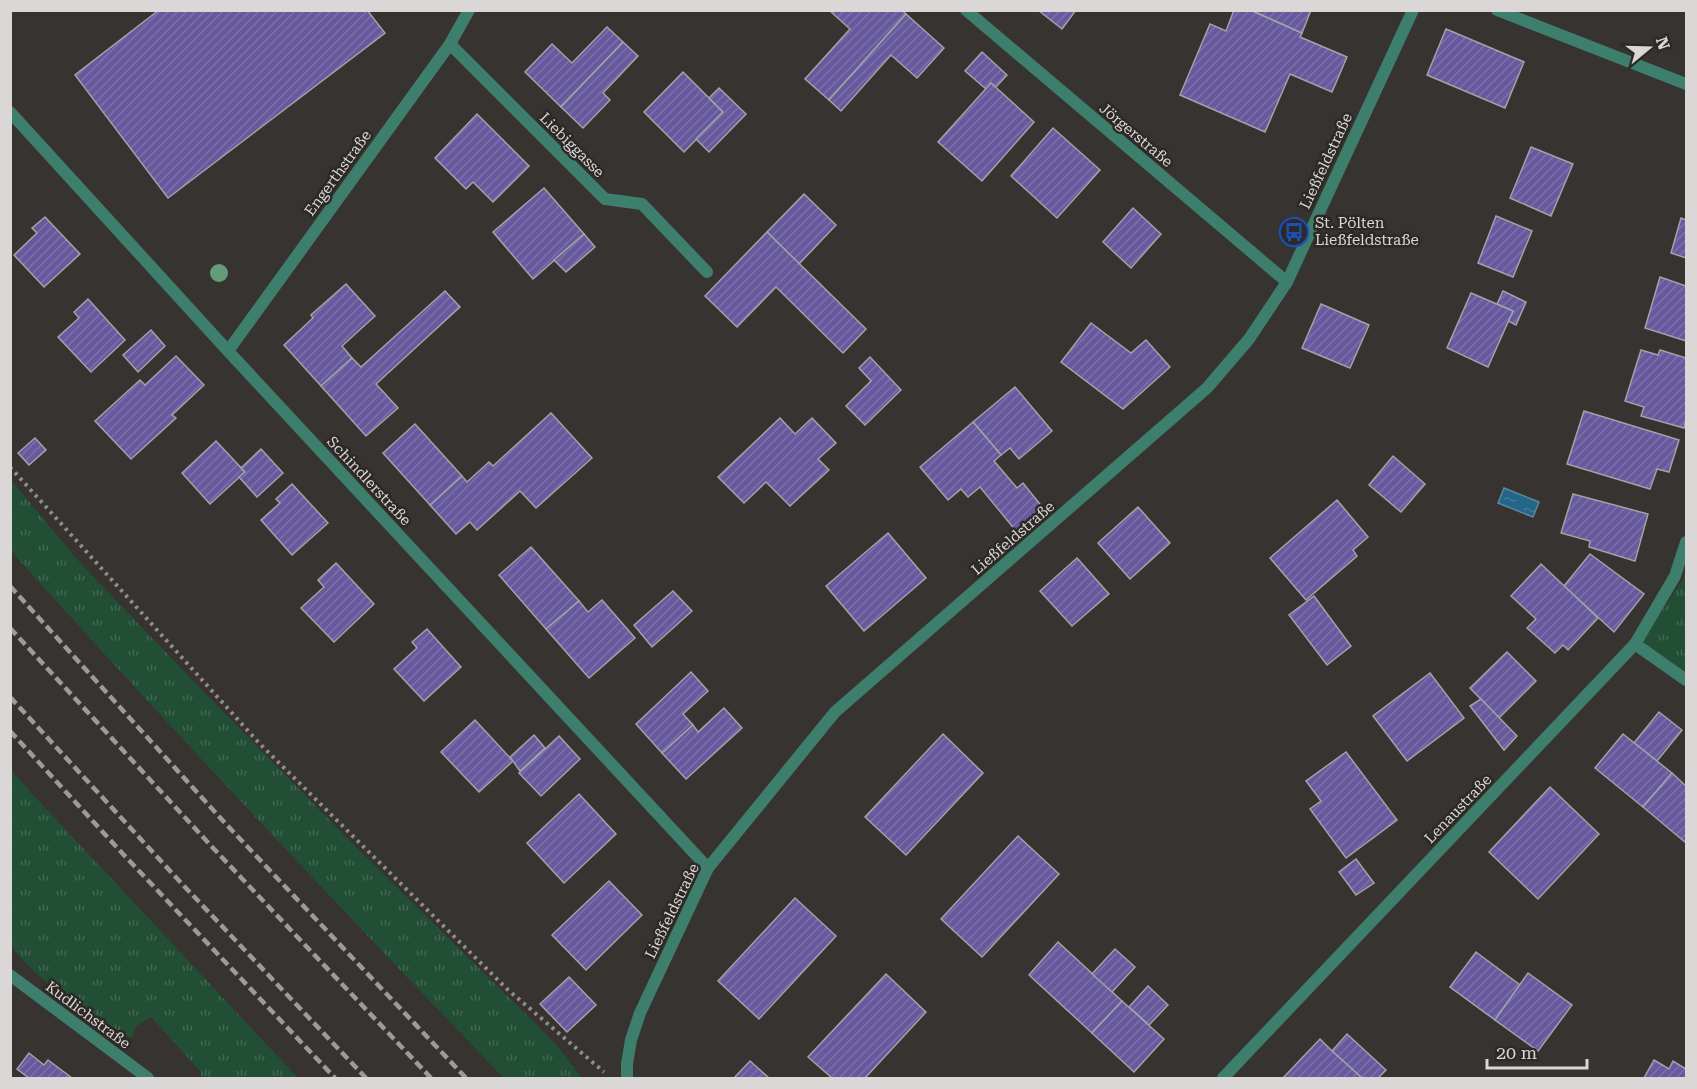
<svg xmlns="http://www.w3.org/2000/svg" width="1697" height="1089" font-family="'Roboto Serif',serif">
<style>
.grass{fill:url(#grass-tufts)}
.water{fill:url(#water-ripples);stroke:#5a889f;stroke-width:1.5}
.building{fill:url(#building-hatch);stroke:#a2a2a7;stroke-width:1.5}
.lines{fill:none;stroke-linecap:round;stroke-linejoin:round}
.path{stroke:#918d8b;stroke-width:4;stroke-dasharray:3 4.5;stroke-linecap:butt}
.street{stroke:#3d7f6c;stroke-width:12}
.rail{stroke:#9d9a98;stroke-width:4.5;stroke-dasharray:9 4.5;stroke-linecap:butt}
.tree{fill:#629c78}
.labels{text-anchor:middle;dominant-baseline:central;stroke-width:5;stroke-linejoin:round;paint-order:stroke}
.street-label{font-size:15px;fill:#dad7d6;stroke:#2d2926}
.poi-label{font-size:15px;fill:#dad7d6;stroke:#2d2926;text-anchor:start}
</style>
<defs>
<pattern id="grass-tufts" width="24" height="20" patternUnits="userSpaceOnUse" patternTransform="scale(1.5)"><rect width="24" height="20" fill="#224e35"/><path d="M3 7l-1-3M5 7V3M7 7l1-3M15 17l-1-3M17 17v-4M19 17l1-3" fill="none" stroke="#426752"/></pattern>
<pattern id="water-ripples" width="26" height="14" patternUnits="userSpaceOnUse" patternTransform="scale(1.5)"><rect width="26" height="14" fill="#236687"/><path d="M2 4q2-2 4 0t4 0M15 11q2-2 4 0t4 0" fill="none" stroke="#427b97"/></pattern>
<pattern id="building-hatch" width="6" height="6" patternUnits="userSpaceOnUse" patternTransform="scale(1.5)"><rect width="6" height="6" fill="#66599d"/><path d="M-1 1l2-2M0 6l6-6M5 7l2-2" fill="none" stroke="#7b70aa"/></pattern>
</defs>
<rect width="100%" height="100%" fill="#373330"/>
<g class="grass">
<path d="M 11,480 L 82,565 L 199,687 L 358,849 L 535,1023 L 560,1049 L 582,1078 L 504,1078 C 337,905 172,730 11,551 Z"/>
<polygon points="1686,569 1686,675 1640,644 1683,579"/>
<path d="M 11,770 L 37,799 L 298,1078 L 201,1078 L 201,1072 L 151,1017 L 136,1026 L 132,1038 C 91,1015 39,983 10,945 Z"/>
</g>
<polygon class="water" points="1504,488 1539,502 1533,517 1498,503"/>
<g class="building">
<polygon points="159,10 367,10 385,33 168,198 75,75"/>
<polygon points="829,10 902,10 906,14 829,100 805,79 850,29"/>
<polygon points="1038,10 1076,10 1062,29"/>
<polygon points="1234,10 1250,10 1302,33 1300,37 1347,57 1332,92 1290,74 1265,132 1180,95 1210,24 1226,31"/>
<polygon points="1251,10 1311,10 1302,33"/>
<polygon points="906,14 944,48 917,78 891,55 841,111 829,100"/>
<polygon points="607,27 623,42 561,107 525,72 552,44 572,63"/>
<polygon points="1446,29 1524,62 1505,108 1427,75"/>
<polygon points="623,42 638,56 603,93 610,100 583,128 561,107"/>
<polygon points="982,52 1007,75 996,87 991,83 986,89 965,71"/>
<polygon points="683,72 723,112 684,152 644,112"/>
<polygon points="991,83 1034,122 982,181 938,142"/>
<polygon points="719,88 746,114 709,152 696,139 723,112 709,98"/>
<polygon points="477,114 529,166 493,202 473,182 466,189 435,158"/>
<polygon points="1053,128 1100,170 1057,218 1011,176"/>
<polygon points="1531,147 1573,164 1551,216 1510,198"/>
<polygon points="544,188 584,234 533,279 493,232"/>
<polygon points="804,194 836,225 799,264 767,232"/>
<polygon points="1133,208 1161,234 1131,268 1103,242"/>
<polygon points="1496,216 1532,231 1513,277 1478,263"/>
<polygon points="45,217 80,254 44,287 14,255 37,233 32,228"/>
<polygon points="1681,218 1686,220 1686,258 1671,253"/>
<polygon points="767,232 866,329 843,353 776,287 737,327 705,296"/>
<polygon points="584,234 595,247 566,272 554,260"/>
<polygon points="1660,277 1686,286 1686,341 1645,328"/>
<polygon points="346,284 375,316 342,346 352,358 321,386 284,345 313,318 311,315"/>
<polygon points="445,291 460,307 376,384 398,408 366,436 321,386 352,358 361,367"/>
<polygon points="1503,291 1526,302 1516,325 1508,321 1513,311 1497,304"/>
<polygon points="1471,293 1513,311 1488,367 1447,348"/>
<polygon points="88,299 125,340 91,372 58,337 79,318 74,312"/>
<polygon points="1321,304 1369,325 1350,368 1302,348"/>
<polygon points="1091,323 1131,353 1146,340 1170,367 1123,409 1061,362"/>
<polygon points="151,330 165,346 138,372 123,355"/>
<polygon points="1641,350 1658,355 1660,350 1686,358 1686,419 1684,428 1641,416 1644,407 1625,401"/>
<polygon points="176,356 204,385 172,415 176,418 131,459 95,421 140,380 145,385"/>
<polygon points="870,357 901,390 865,425 846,406 871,381 859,368"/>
<polygon points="1015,387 1052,431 1019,459 1010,448 1001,455 973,422"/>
<polygon points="1584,411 1679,440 1669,472 1657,469 1650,489 1567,464"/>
<polygon points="551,413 592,458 536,508 520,491 477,530 470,522 456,534 430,505 462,476 467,482 489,462 493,466"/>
<polygon points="780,418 795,434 812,418 836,443 818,459 829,470 790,506 766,482 744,503 718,477"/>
<polygon points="973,422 1001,455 994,461 1017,488 1023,483 1043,508 1016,531 980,487 968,497 961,489 948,500 920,467"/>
<polygon points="415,424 462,476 430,505 383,453"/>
<polygon points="35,438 46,450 29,465 18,453"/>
<polygon points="216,441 245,472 210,504 182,473"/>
<polygon points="261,449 283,473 257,497 239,477 245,472 241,468"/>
<polygon points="1393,456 1425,484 1401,512 1369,485"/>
<polygon points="292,484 328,523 292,555 261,520 280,503 276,499"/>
<polygon points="1573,494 1648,514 1635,561 1589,547 1590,541 1561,533"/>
<polygon points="1337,500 1368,537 1353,550 1357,556 1306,600 1270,558"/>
<polygon points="1138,507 1170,543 1130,579 1098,543"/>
<polygon points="888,533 926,578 864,631 826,586"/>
<polygon points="531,547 579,601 546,629 499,575"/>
<polygon points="1590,554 1644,594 1614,632 1564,586"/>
<polygon points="1077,558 1109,594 1072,626 1040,591"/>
<polygon points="336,563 374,604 334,642 301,608 324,587 318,580"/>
<polygon points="1541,564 1598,618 1568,650 1563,645 1555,653 1527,628 1536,619 1511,596"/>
<polygon points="673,591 692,611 652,647 634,625"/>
<polygon points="1314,596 1351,646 1327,665 1289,615"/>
<polygon points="602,600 635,638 589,678 546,629 579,601 588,612"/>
<polygon points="427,629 461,667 424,701 394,669 417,648 412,642"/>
<polygon points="1507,652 1536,681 1499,718 1470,688"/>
<polygon points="691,672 708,691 683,714 693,725 662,753 636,724"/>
<polygon points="1430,673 1464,718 1407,761 1373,716"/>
<polygon points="1481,699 1517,736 1504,750 1470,706"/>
<polygon points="724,708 742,728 686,779 662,753 693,725 698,732"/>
<polygon points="1659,712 1682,730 1657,761 1634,743"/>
<polygon points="475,720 513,761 479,792 441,752"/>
<polygon points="943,734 983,773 906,855 865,817"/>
<polygon points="1623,734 1672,773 1643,807 1595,768"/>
<polygon points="534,735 545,748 520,771 510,757"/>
<polygon points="559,736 580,759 541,796 519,773"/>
<polygon points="1346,752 1397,820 1346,858 1310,809 1321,801 1306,781"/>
<polygon points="1672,773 1686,786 1686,843 1643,807"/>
<polygon points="1550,787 1599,834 1538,899 1489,852"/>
<polygon points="579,794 616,834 564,883 527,843"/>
<polygon points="1018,836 1059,874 982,957 941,919"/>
<polygon points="1356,859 1374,883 1356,895 1339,872"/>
<polygon points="609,881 642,915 586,970 552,935"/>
<polygon points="795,898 836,936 759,1019 718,981"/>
<polygon points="1058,942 1122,1001 1092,1033 1029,975"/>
<polygon points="1115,949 1135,967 1112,992 1092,974"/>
<polygon points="1476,952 1520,985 1495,1020 1450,987"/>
<polygon points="1528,973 1572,1005 1538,1051 1495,1020"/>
<polygon points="886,974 926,1012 865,1078 832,1078 808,1057"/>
<polygon points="569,977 596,1005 567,1032 540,1004"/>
<polygon points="1148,986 1168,1005 1149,1025 1129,1007"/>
<polygon points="1122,1001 1164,1039 1134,1072 1092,1033"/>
<polygon points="1347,1034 1386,1070 1378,1078 1362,1078 1332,1051"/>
<polygon points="1320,1039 1332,1051 1362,1078 1283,1078"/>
<polygon points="29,1053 44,1065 48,1060 72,1078 29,1078 17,1069"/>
<polygon points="1654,1060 1669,1069 1673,1061 1686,1069 1686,1078 1644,1078"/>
<polygon points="750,1061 769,1078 734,1078"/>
</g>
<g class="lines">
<polyline class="path" points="10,467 259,743 507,989 604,1072"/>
<g class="street">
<polyline points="966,10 1287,282"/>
<polyline points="1497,10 1686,84"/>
<polyline points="450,44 605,199 642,204 707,272"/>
<polyline points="10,112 228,351 708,868"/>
<polyline points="228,351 450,44 469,10"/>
<polyline points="1635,644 1686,680"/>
<polyline points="10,975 148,1078"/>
<polyline points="627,1078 627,1064 631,1040 640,1013 708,868 835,712 1207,388 1249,339 1287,282 1413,10"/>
<polyline points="1223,1078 1635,644 1675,576 1686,542"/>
</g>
<g class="rail">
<polyline points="10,586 225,823 466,1078"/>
<polyline points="10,628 214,849 431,1078"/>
<polyline points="10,697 183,885 366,1078"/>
<polyline points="10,731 123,854 335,1078"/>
</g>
</g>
<circle class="tree" cx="219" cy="273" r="9"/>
<defs>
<g id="bus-ring" transform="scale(1.5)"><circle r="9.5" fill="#2d2926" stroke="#1a4fb4" stroke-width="1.5"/><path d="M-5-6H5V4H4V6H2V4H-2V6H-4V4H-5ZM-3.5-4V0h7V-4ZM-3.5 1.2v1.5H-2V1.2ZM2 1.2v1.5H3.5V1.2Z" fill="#1a4fb4"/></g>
</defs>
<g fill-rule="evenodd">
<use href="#bus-ring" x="1294" y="232"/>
</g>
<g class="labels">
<g class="street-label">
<text transform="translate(1136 135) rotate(40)">Jörgerstraße</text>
<text transform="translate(572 145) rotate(45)">Liebiggasse</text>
<text transform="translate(1326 161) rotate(-65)">Ließfeldstraße</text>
<text transform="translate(338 173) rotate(-54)">Engerthstraße</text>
<text transform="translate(369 481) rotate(47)">Schindlerstraße</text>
<text transform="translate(1013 538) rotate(-41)">Ließfeldstraße</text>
<text transform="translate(1458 809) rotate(-46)">Lenaustraße</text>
<text transform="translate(672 911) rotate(-64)">Ließfeldstraße</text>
<text transform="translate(88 1015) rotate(37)">Kudlichstraße</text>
</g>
<g class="poi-label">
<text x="1315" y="223">St. Pölten<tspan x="1315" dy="17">Ließfeldstraße</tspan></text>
</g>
</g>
<rect width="1697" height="1089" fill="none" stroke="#dad7d6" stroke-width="24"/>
<g transform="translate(1649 48) rotate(71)" stroke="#2d2926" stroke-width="4.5" paint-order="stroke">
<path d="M0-4.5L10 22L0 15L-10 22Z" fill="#dad7d6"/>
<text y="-9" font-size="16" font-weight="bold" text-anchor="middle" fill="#dad7d6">N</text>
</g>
<path d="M1487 1059v9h100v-9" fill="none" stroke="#dad7d6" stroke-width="3"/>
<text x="1496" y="1059" font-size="18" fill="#dad7d6" stroke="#2d2926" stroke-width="4.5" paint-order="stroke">20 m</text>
</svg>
